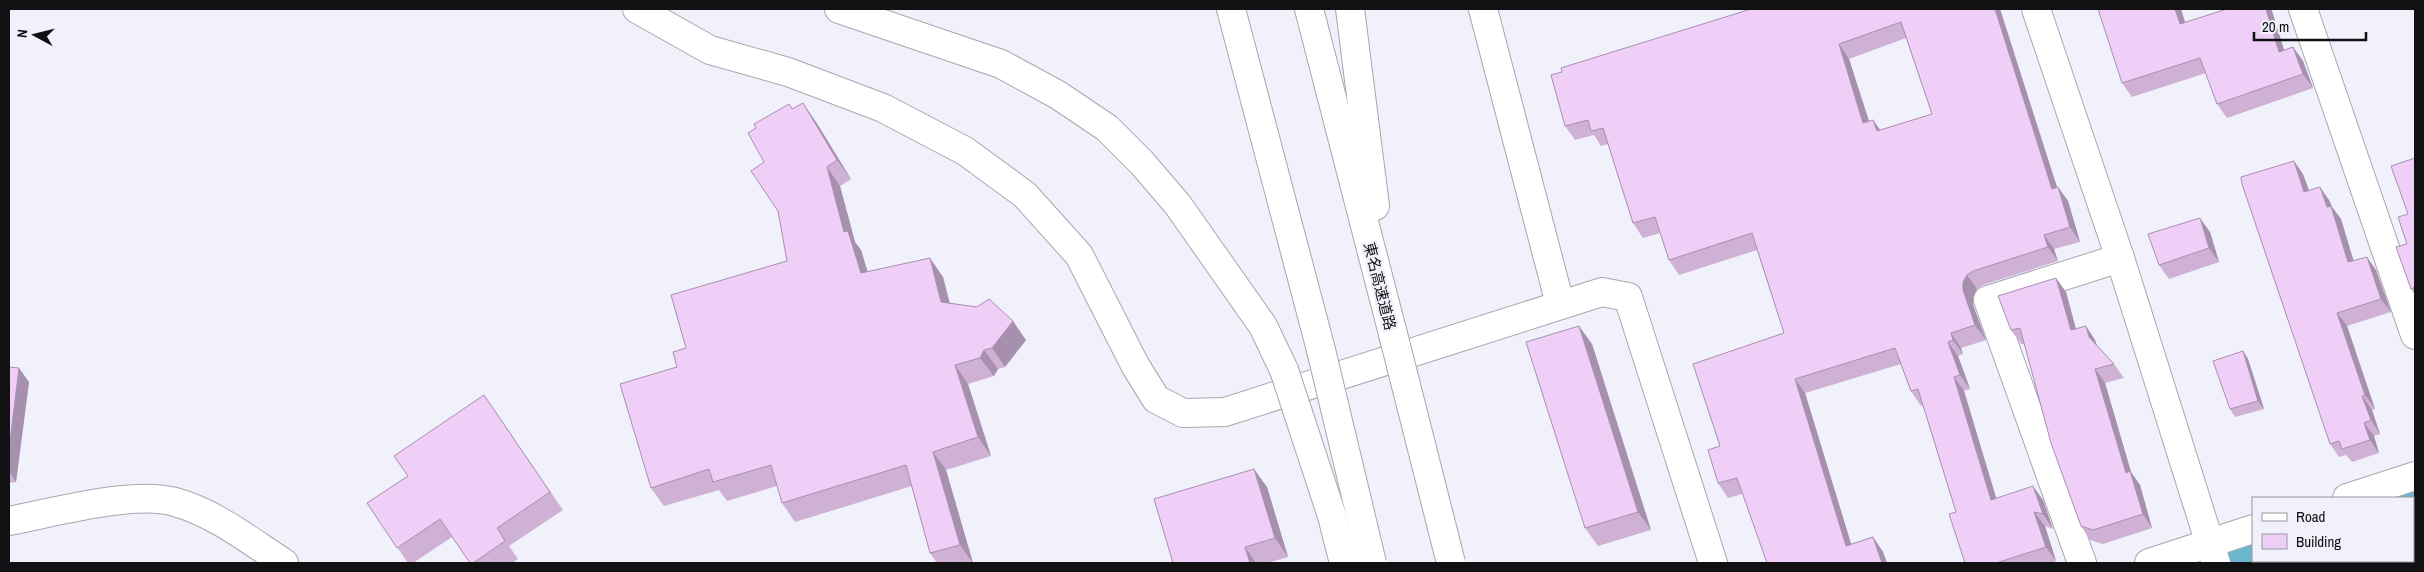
<svg xmlns="http://www.w3.org/2000/svg" width="2424" height="572" font-family="'Archivo Narrow','Noto Sans JP',sans-serif">
<style>
.lines{fill:none;stroke-linecap:round;stroke-linejoin:round}
.river{stroke:#6cb6d0;stroke-width:68}
.minor-casing{stroke:#a7a7b0;stroke-width:30}
.highway-casing{stroke:#a7a7b0;stroke-width:30}
.minor{stroke:#fff;stroke-width:28}
.highway{stroke:#fff;stroke-width:28}
.highway-bridge-casing{stroke:#a7a7b0;stroke-width:30;stroke-linecap:butt}
.highway-bridge{stroke:#fff;stroke-width:28}
.wall{fill:#ceb1d5;fill-rule:evenodd}
.shaded-wall{fill:#a790ae}
.building{fill:#efcef8;stroke:#a790ae;fill-rule:evenodd}
.labels{text-anchor:middle;dominant-baseline:central;stroke-width:5;stroke-linejoin:round;paint-order:stroke}
.street-label{font-size:15px;fill:#111114;stroke:#f1f1fb}
</style>
<rect width="100%" height="100%" fill="#f1f1fb"/>
<g class="lines">
<g class="river">
<polyline points="2413,506 2415,505"/>
<polyline points="2225,563 2253,555"/>
</g>
<g class="minor-casing">
<g id="minor">
<polyline points="637,9 710,50 788,72 883,108 965,151 1025,195 1079,255 1135,365 1156,399 1183,413 1225,412 1602,292 1628,297 1713,563"/>
<polyline points="1483,9 1560,304"/>
<polyline points="2036,9 2120,258 2216,563"/>
<polyline points="2303,9 2415,335"/>
<polyline points="2347,498 2415,476"/>
<path d="M 9,521 C 52,513 134,490 175,502 C 215,513 250,541 284,563"/>
<polyline points="2082,563 1988,300 2120,258"/>
<polyline points="2149,563 2253,529"/>
</g>
</g>
<g class="highway-casing">
<g id="highway">
<polyline points="839,9 1001,64 1058,95 1107,128 1142,163 1178,205 1263,326 1284,370"/>
<polyline points="1231,9 1321,350"/>
<polyline points="1309,9 1393,334"/>
<polyline points="1350,9 1375,206"/>
</g>
</g>
<use href="#minor" class="minor"/>
<use href="#highway" class="highway"/>
<g class="highway-bridge-casing">
<g id="highway-bridge">
<polyline points="1393,334 1451,563"/>
<polyline points="1321,350 1372,563"/>
<polyline points="1284,370 1332,516 1344,563"/>
</g>
</g>
<use href="#highway-bridge" class="highway-bridge"/>
</g>
<g class="wall">
<path d="M 1751,9 L 2000,9 L 2057,187 L 2068,201 L 2080,242 L 2054,249 L 2058,261 L 1983,285 L 1977,289 L 1973,297 L 1973,305 L 1986,340 L 1961,348 L 1963,354 L 1958,356 L 1970,389 L 1964,391 L 1996,498 L 2043,500 L 2053,529 L 2045,526 L 2056,561 L 2050,563 L 1965,563 L 1956,512 L 1923,405 L 1921,406 L 1911,391 L 1901,364 L 1805,393 L 1851,544 L 1873,537 L 1883,552 L 1887,563 L 1742,494 L 1728,498 L 1718,483 L 1720,446 L 1784,333 L 1757,250 L 1679,275 L 1669,260 L 1660,233 L 1643,238 L 1633,223 L 1608,144 L 1601,146 L 1594,135 L 1575,140 L 1565,126 L 1562,72 ZM 1906,38 L 1932,114 L 1880,130 L 1873,120 L 1869,121 L 1849,59 Z"/>
<polygon points="2272,11 2284,50 2293,47 2303,61 2313,88 2227,118 2217,104 2206,73 2132,97 2122,83 2185,22"/>
<polygon points="792,109 816,122 851,179 840,186 855,242 861,250 867,271 943,277 950,303 1026,340 1005,367 998,369 994,376 968,384 991,456 946,470 973,563 937,563 930,553 912,486 795,522 782,503 777,486 727,501 719,490 664,506 651,488 677,367 686,348 787,261 778,211"/>
<polygon points="2415,158 2415,295 2411,289 2407,244"/>
<polygon points="2303,174 2309,190 2329,200 2332,207 2341,219 2353,261 2376,270 2391,312 2347,326 2375,409 2372,410 2380,434 2374,436 2379,453 2352,462 2346,455 2339,457 2330,444"/>
<polygon points="2210,232 2219,262 2169,279 2159,265"/>
<polygon points="2066,292 2076,329 2095,340 2097,346 2114,364 2124,378 2105,383 2131,472 2140,485 2152,528 2103,544 2090,540 2081,526 2024,344 2021,344 2011,330"/>
<polygon points="1592,344 1651,530 1598,546 1585,528"/>
<polygon points="2243,351 2248,359 2264,409 2235,417 2230,409"/>
<polygon points="9,367 29,382 16,482 9,483"/>
<polygon points="484,395 563,510 509,546 518,559 512,563 470,563 452,537 413,563 408,563 367,503 408,476"/>
<polygon points="1267,487 1288,557 1267,563 1173,563"/>
</g>
<g class="shaded-wall">
<polygon points="1995,9 2000,9 2062,203 2052,189"/>
<polygon points="2175,9 2181,9 2190,38 2180,24"/>
<polygon points="2266,9 2271,9 2272,11 2289,66 2279,52"/>
<polygon points="1839,44 1849,59 1874,137 1863,123"/>
<polygon points="2293,47 2303,61 2313,88 2303,74"/>
<polygon points="803,103 816,122 851,179 837,160"/>
<polygon points="1873,120 1883,134 1877,131"/>
<polygon points="2294,161 2303,174 2314,205 2304,192"/>
<polygon points="827,167 840,186 855,242 861,250 874,292 861,273 844,232"/>
<polygon points="2058,187 2068,201 2080,242 2070,227"/>
<polygon points="2320,187 2329,200 2332,207 2341,219 2358,275 2348,262"/>
<polygon points="2200,218 2210,232 2219,262 2209,248"/>
<polygon points="2044,235 2054,249 2058,261 2048,247"/>
<polygon points="2367,257 2376,270 2391,312 2381,299"/>
<polygon points="930,258 943,277 954,321 941,302"/>
<polygon points="1967,275 1977,289 1973,297 1973,305 1986,340 1975,325 1963,290 1963,282"/>
<polygon points="2056,278 2066,292 2080,344 2071,330"/>
<polygon points="2337,313 2347,326 2375,409 2365,395"/>
<polygon points="1013,321 1026,340 1005,367 992,348"/>
<polygon points="1579,326 1592,344 1651,530 1638,512"/>
<polygon points="2086,326 2095,340 2099,351 2089,337"/>
<polygon points="1951,333 1961,348 1963,354 1953,340"/>
<polygon points="1948,342 1958,356 1970,389 1960,375"/>
<polygon points="984,350 998,369 994,376 980,358"/>
<polygon points="2243,351 2248,359 2264,409 2258,401"/>
<polygon points="955,365 968,384 991,456 978,437"/>
<polygon points="19,368 29,382 16,482 9,471 9,450"/>
<polygon points="2095,369 2105,383 2131,472 2140,485 2152,528 2143,514 2126,473"/>
<polygon points="1954,377 1964,391 2001,514 1991,500"/>
<polygon points="1795,379 1805,393 1856,560 1846,546"/>
<polygon points="2362,396 2372,410 2380,434 2371,420"/>
<polygon points="2364,423 2374,436 2379,453 2370,440"/>
<polygon points="933,452 946,470 973,563 960,545"/>
<polygon points="1254,469 1267,487 1288,557 1275,538"/>
<polygon points="2033,486 2043,500 2053,529 2043,514"/>
<polygon points="2034,512 2045,526 2056,561 2046,547"/>
<polygon points="1873,537 1883,552 1887,563 1882,563"/>
<polygon points="1245,547 1256,563 1250,563"/>
<polygon points="2403,561 2408,561 2409,563 2404,563"/>
</g>
<g class="building">
<path d="M 1751,9 L 1995,9 L 2052,189 L 2058,187 L 2070,227 L 2044,235 L 2048,247 L 1973,271 L 1967,275 L 1963,282 L 1963,290 L 1975,325 L 1951,333 L 1953,340 L 1948,342 L 1960,375 L 1954,377 L 1991,500 L 2033,486 L 2043,514 L 2034,512 L 2046,547 L 1996,563 L 1965,563 L 1949,514 L 1956,512 L 1918,389 L 1911,391 L 1895,348 L 1795,379 L 1846,546 L 1873,537 L 1882,563 L 1767,563 L 1737,478 L 1718,483 L 1708,450 L 1720,446 L 1693,364 L 1784,333 L 1752,233 L 1669,260 L 1655,217 L 1633,223 L 1603,128 L 1591,131 L 1588,120 L 1565,126 L 1551,75 L 1562,72 L 1561,68 ZM 1901,22 L 1932,114 L 1877,131 L 1873,120 L 1863,123 L 1839,44 Z"/>
<polygon points="2098,9 2175,9 2180,24 2227,9 2266,9 2279,52 2293,47 2303,74 2217,104 2200,58 2122,83"/>
<polygon points="803,103 837,160 827,167 844,232 848,231 861,273 930,258 941,302 977,307 989,299 1013,321 992,348 984,350 980,358 955,365 978,437 933,452 960,545 930,553 906,465 782,503 771,465 713,482 709,469 651,488 620,384 677,367 673,352 686,348 671,295 787,261 778,211 751,171 764,162 748,133 756,128 754,124 789,104 792,109"/>
<polygon points="2415,158 2415,287 2411,289 2396,247 2407,244 2398,217 2408,214 2391,166"/>
<polygon points="2294,161 2304,192 2320,187 2327,207 2331,206 2348,262 2367,257 2381,299 2337,313 2365,395 2362,396 2371,420 2364,423 2370,440 2342,449 2339,441 2330,444 2242,184 2241,177"/>
<polygon points="2200,218 2209,248 2159,265 2148,234"/>
<polygon points="2056,278 2071,330 2086,326 2089,337 2114,364 2095,369 2126,473 2130,471 2143,514 2093,530 2081,526 2051,443 2020,328 2011,330 1998,296"/>
<polygon points="1579,326 1638,512 1585,528 1526,342"/>
<polygon points="2243,351 2258,401 2230,409 2213,361"/>
<polygon points="9,367 19,368 9,450"/>
<polygon points="484,395 550,492 497,528 505,541 473,563 470,563 440,519 397,548 367,503 408,476 394,456"/>
<polygon points="1254,469 1275,538 1245,547 1250,563 1173,563 1154,499"/>
<polygon points="2369,561 2403,561 2404,563 2369,563"/>
</g>
<g class="labels">
<g class="street-label">
<text transform="translate(1380 286) rotate(76)">東名高速道路</text>
</g>
</g>
<rect width="2424" height="572" fill="none" stroke="#111114" stroke-width="20"/>
<rect x="2252" y="497" width="162" height="65" fill="#f1f1fb" stroke="#97979f"/>
<rect x="2262" y="513" width="25" height="8" fill="#ffffff" stroke="#97979f"/>
<text x="2296" y="522" font-size="15" fill="#111114">Road</text>
<rect x="2262" y="534" width="25" height="15" fill="#efcef8" stroke="#97979f"/>
<text x="2296" y="547" font-size="15" fill="#111114">Building</text>
<g transform="translate(35 35) rotate(277)" stroke="#f1f1fb" stroke-width="4" paint-order="stroke">
<path d="M0-4L9 19L0 12L-9 19Z" fill="#111114"/>
<text y="-8" font-size="14" font-weight="bold" text-anchor="middle" fill="#111114">N</text>
</g>
<path d="M2254 32v8h112v-8" fill="none" stroke="#111114" stroke-width="2.5"/>
<text x="2262" y="32" font-size="15" fill="#111114" stroke="#f1f1fb" stroke-width="4" paint-order="stroke">20 m</text>
</svg>
